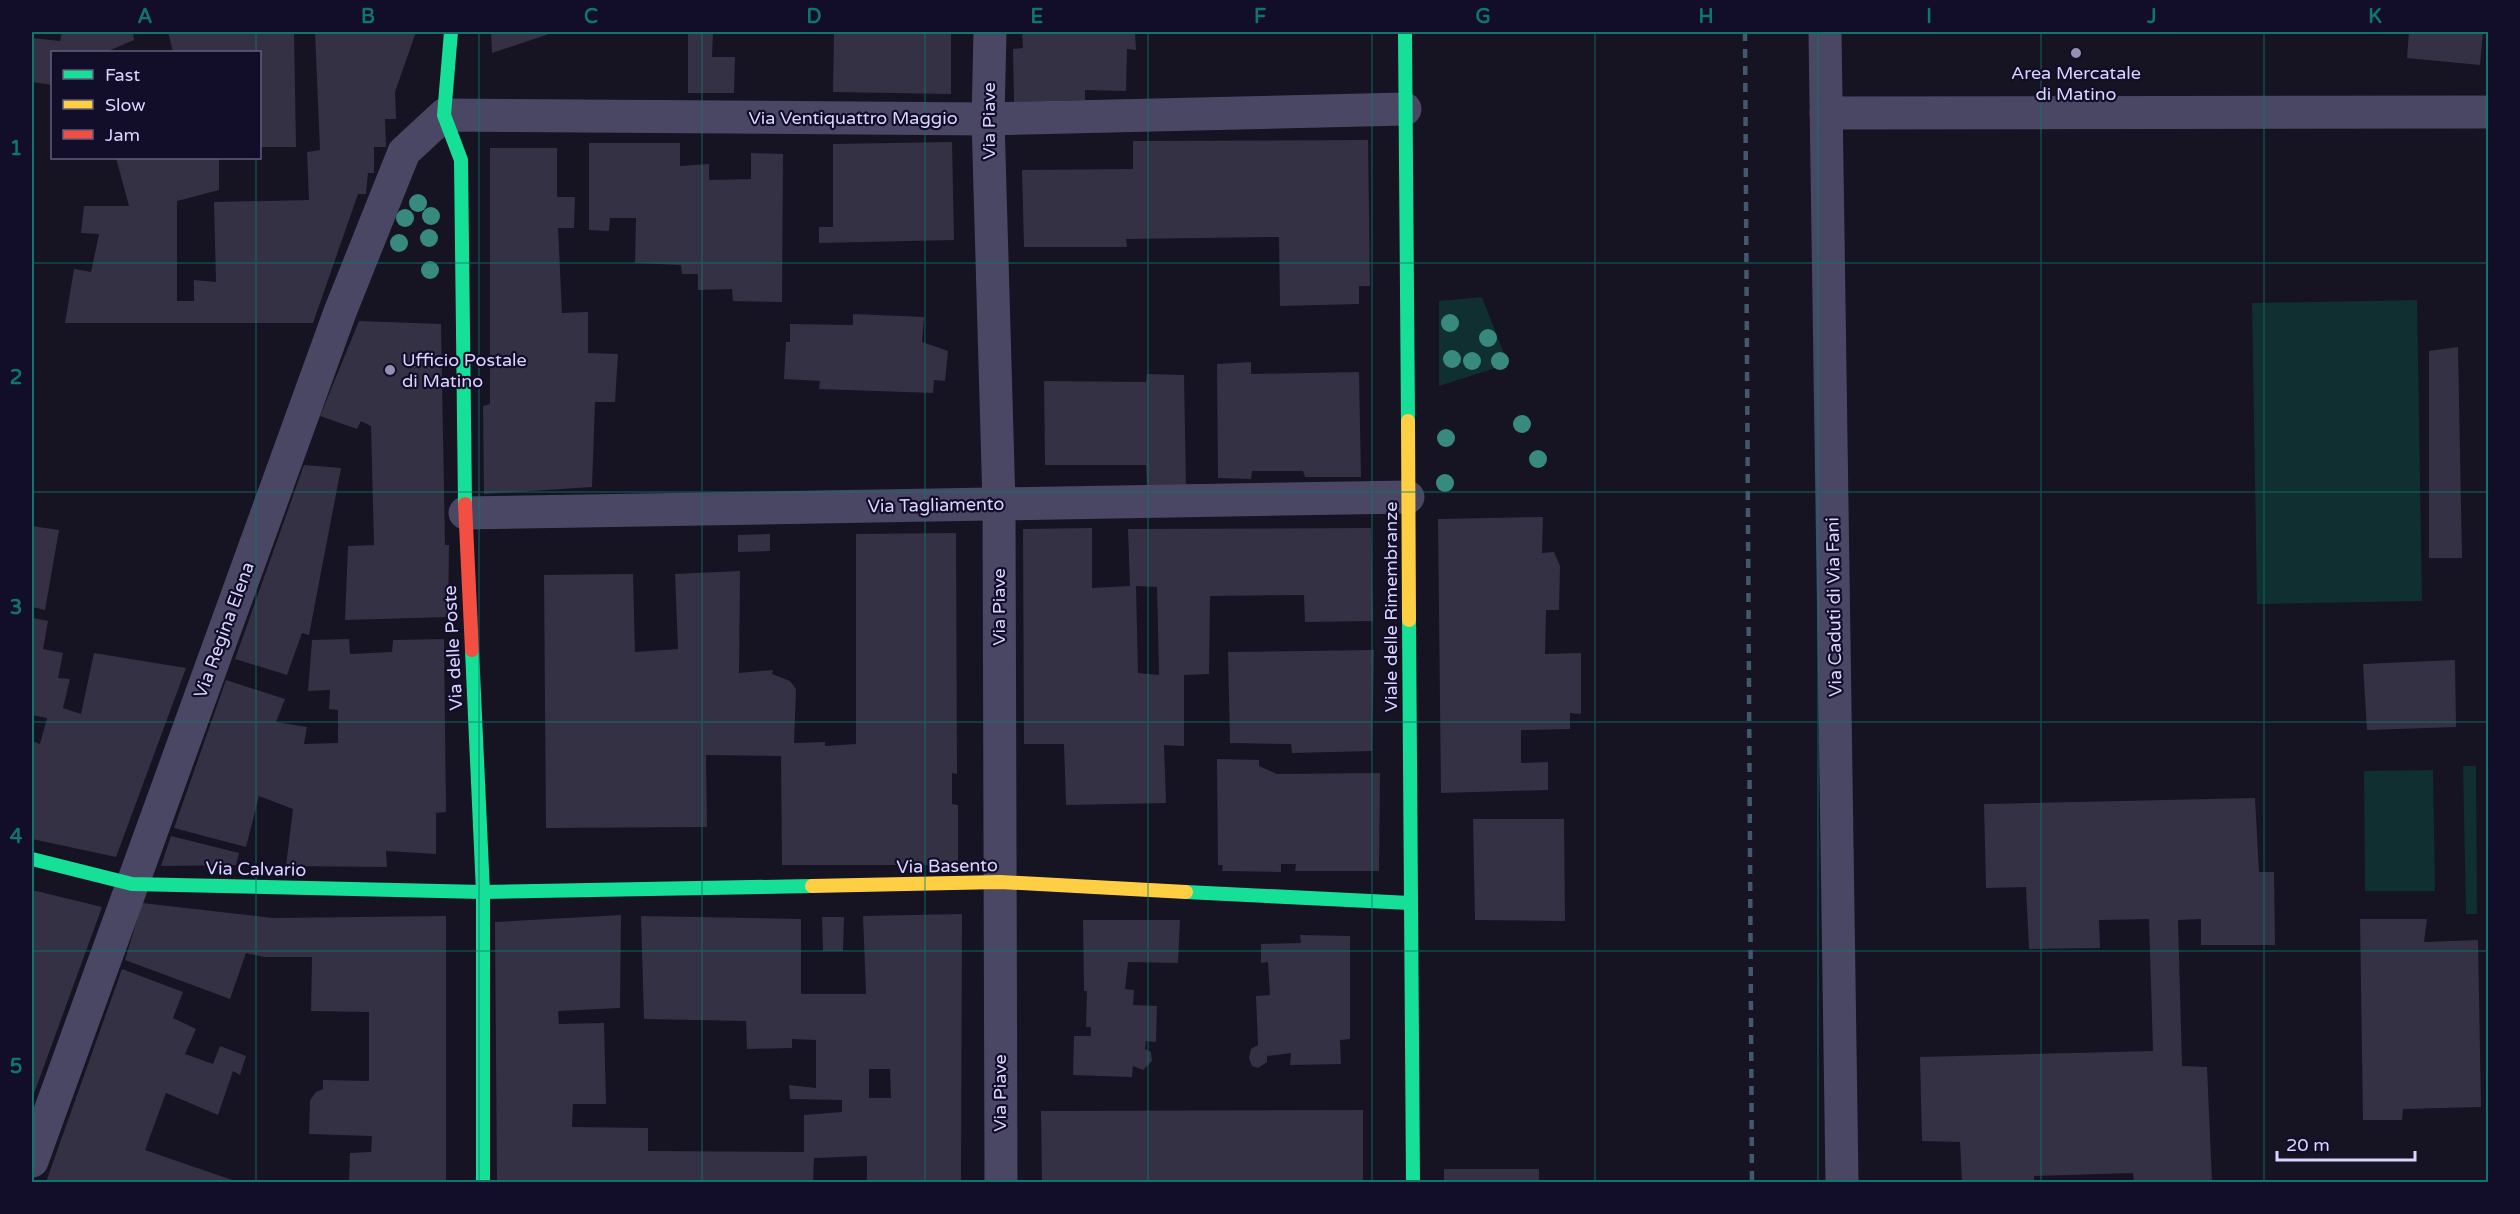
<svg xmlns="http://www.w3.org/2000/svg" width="2520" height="1214" font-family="'Varela Round',sans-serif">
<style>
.green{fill:#102f30}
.building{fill:#343144;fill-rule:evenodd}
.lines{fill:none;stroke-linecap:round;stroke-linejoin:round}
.street{stroke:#494763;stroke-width:33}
.fast{stroke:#16e098;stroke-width:14}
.slow{stroke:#ffcf43;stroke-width:14}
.jam{stroke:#f24e42;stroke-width:14}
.rail{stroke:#42586d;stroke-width:4.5;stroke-dasharray:9 8;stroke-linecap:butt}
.tree{fill:#388a7e}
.grid{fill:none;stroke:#0f766e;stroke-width:1.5;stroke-opacity:0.55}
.poi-dot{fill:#9590b2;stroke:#120d28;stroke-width:2}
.labels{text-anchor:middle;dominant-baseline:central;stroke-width:4.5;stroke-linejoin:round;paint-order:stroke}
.poi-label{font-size:18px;fill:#dad4ff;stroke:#120d28}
.street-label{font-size:18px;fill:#dad4ff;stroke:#120d28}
.neatline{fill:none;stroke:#0f766e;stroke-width:2}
.grid-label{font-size:20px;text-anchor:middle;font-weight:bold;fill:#0f766e}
</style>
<rect width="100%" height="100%" fill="#161322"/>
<g class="green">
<polygon points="1482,297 1508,364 1439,386 1439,301"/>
<polygon points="2417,300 2422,601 2257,604 2252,303"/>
<polygon points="2463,766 2476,766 2477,914 2466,914"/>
<polygon points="2433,770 2435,891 2365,891 2364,771"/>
</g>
<g class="building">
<polygon points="62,32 133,32 134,40 106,52 52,52 52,85 32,82 32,38 60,41"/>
<polygon points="168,32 294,32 296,147 260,147 260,52 173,52"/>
<polygon points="315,32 416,32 395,92 396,119 385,119 386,147 374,147 374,173 368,173 366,194 358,194 313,323 65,323 74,269 91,272 99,234 81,233 84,206 129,206 116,158 219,158 219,190 177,201 177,301 194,301 194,280 216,282 214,202 309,200 307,152 320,150"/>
<polygon points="491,32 555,32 492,53"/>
<polygon points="688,32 713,32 712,57 735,57 734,93 688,93"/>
<polygon points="834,32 951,32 951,94 833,92"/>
<polygon points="1022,32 1135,32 1136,50 1127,49 1126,91 1085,90 1085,100 1014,102 1013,49 1023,48"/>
<polygon points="2409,32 2483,32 2480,65 2407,58"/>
<polygon points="1368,140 1370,286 1359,286 1359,304 1280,306 1279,237 1126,239 1127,247 1024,247 1022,170 1133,169 1133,141"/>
<polygon points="952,142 954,240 819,243 819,227 833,227 833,144"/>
<polygon points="589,143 680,143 680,166 709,164 709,180 751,179 751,153 783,154 782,302 733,301 732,289 698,290 698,274 682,274 681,265 635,263 636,218 610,218 609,231 589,230"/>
<polygon points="490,148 557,148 557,197 575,197 574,228 558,228 562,313 588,312 588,353 618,354 615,402 595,402 592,487 484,494 483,406 490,404"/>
<polygon points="853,314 924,317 922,342 948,351 945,381 934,380 933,393 819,389 820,381 784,379 786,342 790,342 790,324 853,325"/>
<polygon points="359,321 441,324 445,545 449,545 448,617 345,620 348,546 374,545 371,426 361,421 357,429 320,416"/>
<polygon points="2458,347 2462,558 2429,558 2429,351"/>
<polygon points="1251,362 1251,374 1359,372 1361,477 1305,477 1303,471 1252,471 1251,479 1218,478 1217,364"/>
<polygon points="1147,374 1184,375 1186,488 1147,488 1146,465 1045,465 1044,381 1146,382"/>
<polygon points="304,465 341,468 309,635 302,633 287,675 235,659"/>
<polygon points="1543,517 1542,553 1554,552 1560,566 1559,610 1546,610 1545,654 1581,653 1581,714 1570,713 1570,729 1521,730 1521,763 1548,762 1548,790 1441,793 1438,519"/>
<polygon points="32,526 59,530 45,610 32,607"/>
<path d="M 1092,528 L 1092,588 L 1130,586 L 1128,529 L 1371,528 L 1373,621 L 1305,622 L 1304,595 L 1210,596 L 1209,674 L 1184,675 L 1184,746 L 1164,745 L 1166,803 L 1066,805 L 1064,744 L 1024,744 L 1023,529 ZM 1136,586 L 1157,587 L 1159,675 L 1138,673 Z"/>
<polygon points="956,533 957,774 952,773 952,804 958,805 958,865 782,865 781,756 706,755 707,827 546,828 544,575 633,574 635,652 678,649 675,574 740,571 739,673 773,670 772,674 790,681 796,689 794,743 825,742 825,746 856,744 856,534"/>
<polygon points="770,534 770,551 738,552 738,535"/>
<polygon points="33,618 48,621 43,649 63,653 58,678 70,679 63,708 81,714 94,653 186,668 116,857 32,839 32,741 40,744 47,718 32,715"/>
<polygon points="349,639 350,654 392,652 393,640 444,639 446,812 436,813 436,854 386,851 387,867 286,866 293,809 259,796 246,847 174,828 226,680 285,699 276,722 307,727 304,744 338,743 338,710 329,709 330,690 308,691 312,640"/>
<polygon points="1374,650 1372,751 1292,753 1291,744 1230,743 1228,652"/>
<polygon points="2455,660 2456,727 2367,730 2363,664"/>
<polygon points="1217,759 1259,760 1259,766 1277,774 1380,773 1379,871 1295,871 1296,864 1281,864 1281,872 1222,871 1223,865 1218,865"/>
<polygon points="2255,798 2259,872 2274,872 2275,945 2201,945 2201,919 2178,920 2182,1066 2207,1067 2212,1182 2134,1182 2133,1173 2034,1176 2034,1182 1962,1182 1960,1142 1922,1141 1920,1057 2153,1051 2149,919 2099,920 2100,948 2029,949 2026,887 1986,888 1984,804"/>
<polygon points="1473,819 1564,819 1565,921 1475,920"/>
<polygon points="171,836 239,853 236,865 161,866"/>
<polygon points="32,890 102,907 32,1099"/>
<polygon points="142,903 273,918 446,916 446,1182 349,1182 350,1153 371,1152 372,1136 309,1134 310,1100 316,1092 323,1089 323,1080 369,1081 369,1012 311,1011 312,957 264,957 246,953 230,999 125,960"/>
<path d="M 962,914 L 961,1182 L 867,1182 L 867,1156 L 814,1158 L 813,1182 L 497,1182 L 495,922 L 621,915 L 620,1008 L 558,1011 L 559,1024 L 604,1023 L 606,1104 L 573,1104 L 572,1127 L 648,1128 L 648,1151 L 804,1152 L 804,1115 L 842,1112 L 842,1100 L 790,1099 L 789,1085 L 816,1088 L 816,1040 L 792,1039 L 792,1048 L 747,1049 L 746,1021 L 644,1019 L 641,916 L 801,919 L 801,994 L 866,994 L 863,916 ZM 869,1069 L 890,1069 L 891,1098 L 869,1098 Z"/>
<polygon points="822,917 844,917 843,951 823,951"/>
<polygon points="2360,919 2427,919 2424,942 2478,940 2481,1107 2403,1109 2402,1120 2363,1120"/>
<polygon points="1083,920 1180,920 1178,963 1128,962 1125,989 1134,990 1133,1005 1157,1006 1156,1042 1146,1041 1145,1049 1151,1052 1152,1061 1143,1070 1133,1066 1132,1077 1073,1075 1074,1036 1091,1036 1091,1027 1086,1027 1087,991 1084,991"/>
<polygon points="1300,935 1350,936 1350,1039 1340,1040 1341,1064 1290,1065 1291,1053 1267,1056 1267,1062 1258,1068 1252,1066 1249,1058 1251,1049 1258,1045 1256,996 1270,995 1268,962 1261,963 1261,944 1301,943"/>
<polygon points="122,969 183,992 173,1018 196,1029 185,1054 213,1064 220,1046 246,1056 240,1075 233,1071 218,1115 166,1093 145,1150 232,1180 231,1182 46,1182"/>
<polygon points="1363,1110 1363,1182 1042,1182 1041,1111"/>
<rect x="1444" y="1169" width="95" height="13"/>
</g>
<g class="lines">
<g class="street">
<polyline points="990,32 988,119 999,504 1001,1182"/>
<polyline points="1825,32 1842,1182"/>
<polyline points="1826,113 2488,112"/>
<polyline points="465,513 1408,497"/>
<polyline points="32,1161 340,312 404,152 444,115 988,119 1405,109"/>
</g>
<g class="fast">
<polyline points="451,32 444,115 461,160 465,504"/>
<polyline points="1405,32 1408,421"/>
<polyline points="1409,620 1413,1182"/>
<polyline points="472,650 483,892 483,1182"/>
<polyline points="32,859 132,884 483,892 812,886"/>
<polyline points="1186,892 1410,903"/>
</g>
<g class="slow">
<polyline points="1408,421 1409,620"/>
<polyline points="812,886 1000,882 1186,892"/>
</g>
<polyline class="jam" points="465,504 472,650"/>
<polyline class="rail" points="1745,32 1752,1182"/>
</g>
<g class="tree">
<circle cx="418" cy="203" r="9"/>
<circle cx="431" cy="216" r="9"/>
<circle cx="405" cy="218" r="9"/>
<circle cx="429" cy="238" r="9"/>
<circle cx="399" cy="243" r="9"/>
<circle cx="430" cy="270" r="9"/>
<circle cx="1450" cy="323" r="9"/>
<circle cx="1488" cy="338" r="9"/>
<circle cx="1452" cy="359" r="9"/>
<circle cx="1472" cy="361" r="9"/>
<circle cx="1500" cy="361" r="9"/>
<circle cx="1522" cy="424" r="9"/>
<circle cx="1446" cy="438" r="9"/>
<circle cx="1538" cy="459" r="9"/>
<circle cx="1445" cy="483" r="9"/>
</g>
<path class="grid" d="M 256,32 L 256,52M 479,32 L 479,1182M 702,32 L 702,1182M 925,32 L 925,1182M 1148,32 L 1148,1182M 1372,32 L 1372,1182M 1595,32 L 1595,1182M 1818,32 L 1818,1182M 2041,32 L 2041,1182M 2264,32 L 2264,1182M 256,158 L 256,1182M 32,263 L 2488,263M 32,492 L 2488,492M 32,722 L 2488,722M 32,951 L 2488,951"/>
<g class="poi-dot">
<circle cx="2076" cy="53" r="6"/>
<circle cx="390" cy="370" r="6"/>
</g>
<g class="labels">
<g class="poi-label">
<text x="2076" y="73">Area Mercatale<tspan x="2076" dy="21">di Matino</tspan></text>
<text x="402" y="360" text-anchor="start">Ufficio Postale<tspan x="402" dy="21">di Matino</tspan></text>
</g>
<g class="street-label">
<text x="853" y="118">Via Ventiquattro Maggio</text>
<text transform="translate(989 121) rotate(-90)">Via Piave</text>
<text transform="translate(936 505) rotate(-1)">Via Tagliamento</text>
<text transform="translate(999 607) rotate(-90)">Via Piave</text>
<text transform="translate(1391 607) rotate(-90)">Viale delle Rimembranze</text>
<text transform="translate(1834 607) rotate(-91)">Via Caduti di Via Fani</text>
<text transform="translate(224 630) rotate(-70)">Via Regina Elena</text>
<text transform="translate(453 648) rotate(-93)">Via delle Poste</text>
<text transform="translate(947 866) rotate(-1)">Via Basento</text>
<text transform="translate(256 869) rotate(1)">Via Calvario</text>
<text transform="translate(1000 1093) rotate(-90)">Via Piave</text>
</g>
</g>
<rect width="2520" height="1214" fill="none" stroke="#120d28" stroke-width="66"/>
<rect x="51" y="51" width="210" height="108" fill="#120d28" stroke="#625d7e" stroke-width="1.5"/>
<rect x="63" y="70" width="30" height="9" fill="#16e098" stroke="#625d7e" stroke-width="1.5"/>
<text x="105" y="81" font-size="18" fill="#dad4ff">Fast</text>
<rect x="63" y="100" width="30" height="9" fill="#ffcf43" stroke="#625d7e" stroke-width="1.5"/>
<text x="105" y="111" font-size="18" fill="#dad4ff">Slow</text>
<rect x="63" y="130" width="30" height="9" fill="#f24e42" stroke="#625d7e" stroke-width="1.5"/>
<text x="105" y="141" font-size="18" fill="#dad4ff">Jam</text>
<path d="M2277 1151v9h138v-9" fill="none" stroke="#dad4ff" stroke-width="3"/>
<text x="2286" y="1151" font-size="18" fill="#dad4ff" stroke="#120d28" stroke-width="4.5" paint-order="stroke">20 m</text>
<rect x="33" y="33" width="2454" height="1148" class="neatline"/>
<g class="grid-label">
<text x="145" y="23">A</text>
<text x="368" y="23">B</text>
<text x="591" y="23">C</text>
<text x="814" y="23">D</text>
<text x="1037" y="23">E</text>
<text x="1260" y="23">F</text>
<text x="1483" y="23">G</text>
<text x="1706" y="23">H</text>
<text x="1929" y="23">I</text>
<text x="2152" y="23">J</text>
<text x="2375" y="23">K</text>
<text x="16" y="155">1</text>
<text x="16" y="384">2</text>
<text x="16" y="614">3</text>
<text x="16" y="843">4</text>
<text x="16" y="1073">5</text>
</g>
</svg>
